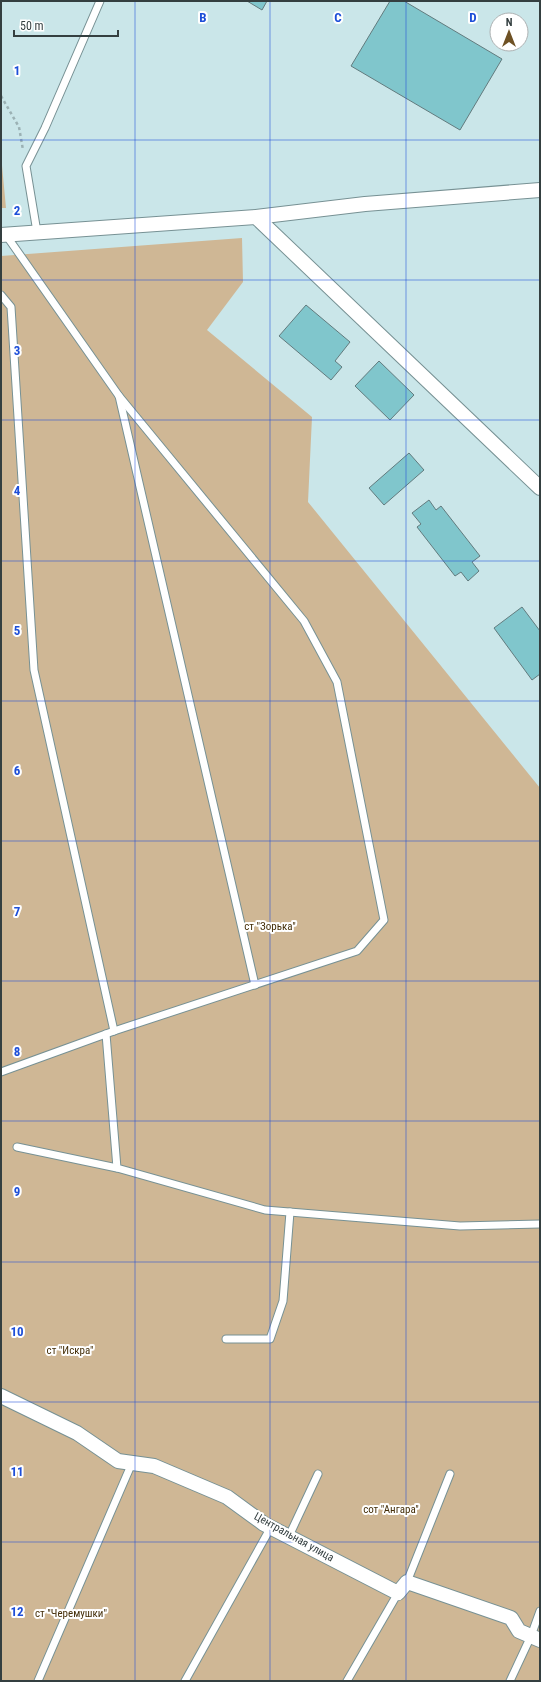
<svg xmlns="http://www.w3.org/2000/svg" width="541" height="1682" font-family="'Roboto Condensed',sans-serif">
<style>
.green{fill:#cfb795}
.building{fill:#80c6cc;stroke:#627b7e}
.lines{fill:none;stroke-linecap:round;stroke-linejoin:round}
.lane-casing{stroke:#779194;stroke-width:9}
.street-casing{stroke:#779194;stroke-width:16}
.path{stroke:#9bb1b4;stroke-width:2.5;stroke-dasharray:3 3;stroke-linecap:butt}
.lane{stroke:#fff;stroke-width:7}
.street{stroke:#fff;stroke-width:14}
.grid{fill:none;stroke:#1d4ed8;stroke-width:1;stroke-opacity:0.55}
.labels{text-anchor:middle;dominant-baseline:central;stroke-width:4;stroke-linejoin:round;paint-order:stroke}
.park-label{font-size:11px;fill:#442e08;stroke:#fff}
.street-label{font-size:11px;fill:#343f40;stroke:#fff}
.grid-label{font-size:13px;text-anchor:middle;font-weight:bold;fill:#1d4ed8;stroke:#fff;stroke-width:4;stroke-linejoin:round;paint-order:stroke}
</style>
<rect width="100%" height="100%" fill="#cae6e9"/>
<g class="green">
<polygon points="1,155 6,208 1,208"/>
<polygon points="242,238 243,282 207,330 312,417 308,502 540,788 540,1681 1,1681 1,256"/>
</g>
<g class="building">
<polygon points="247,1 267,1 262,10"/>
<polygon points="390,1 404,1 502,59 460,130 351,66"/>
<polygon points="306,305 350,342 335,361 342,367 331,380 279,336"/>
<polygon points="379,361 414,395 390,420 355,386"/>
<polygon points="409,453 424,470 384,505 369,488"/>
<polygon points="429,500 436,510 441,506 480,556 472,562 479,571 468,581 461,572 455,576 417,527 421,524 412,513"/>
<polygon points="522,607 540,631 540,674 532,680 494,628"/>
</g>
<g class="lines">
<g class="lane-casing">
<g id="lane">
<polyline points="37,232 26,166 45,128 100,1"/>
<polyline points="6,235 119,396 255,985"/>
<polyline points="1,295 11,307 34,670 114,1031"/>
<polyline points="106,1034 117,1168 265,1210 460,1226 540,1224"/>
<polyline points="1,1072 114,1031 357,951 384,920 337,682 304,621 119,396"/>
<polyline points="17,1147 117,1168"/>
<polyline points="226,1339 270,1339 283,1301 290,1212"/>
<polyline points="289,1536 318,1474"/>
<polyline points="407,1582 450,1474"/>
<polyline points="38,1681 132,1463"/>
<polyline points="185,1681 271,1527"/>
<polyline points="347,1681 398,1593"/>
<polyline points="510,1681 531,1636 540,1611"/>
</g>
</g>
<g class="street-casing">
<g id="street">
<polyline points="256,217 540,488"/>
<polyline points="1,235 256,217 365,204 540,190"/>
<polyline points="1,1396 77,1433 118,1461 154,1466 227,1497 264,1524 398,1593 407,1582 511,1618 519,1631 540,1640"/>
</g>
</g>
<polyline class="path" points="1,96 19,127 23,150"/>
<use href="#lane" class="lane"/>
<use href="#street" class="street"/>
</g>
<path class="grid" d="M 135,1 L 135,1681M 270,1 L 270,1681M 406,1 L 406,1681M 1,140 L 540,140M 1,280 L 540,280M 1,420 L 540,420M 1,561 L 540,561M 1,701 L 540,701M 1,841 L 540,841M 1,981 L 540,981M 1,1121 L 540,1121M 1,1262 L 540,1262M 1,1402 L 540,1402M 1,1542 L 540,1542"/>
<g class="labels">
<g class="park-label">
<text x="270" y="926">ст "Зорька"</text>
<text x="70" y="1350">ст "Искра"</text>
<text x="391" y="1509">сот "Ангара"</text>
<text x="71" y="1613">ст "Черемушки"</text>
</g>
<g class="street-label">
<text transform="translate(294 1537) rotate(29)">Центральная улица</text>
</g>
</g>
<g class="grid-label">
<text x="203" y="22">B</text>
<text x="338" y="22">C</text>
<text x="473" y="22">D</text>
<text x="17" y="75">1</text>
<text x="17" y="215">2</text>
<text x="17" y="355">3</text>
<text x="17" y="495">4</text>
<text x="17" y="635">5</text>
<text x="17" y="775">6</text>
<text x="17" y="916">7</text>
<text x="17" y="1056">8</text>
<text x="17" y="1196">9</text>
<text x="17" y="1336">10</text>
<text x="17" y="1476">11</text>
<text x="17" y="1616">12</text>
</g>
<rect width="541" height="1682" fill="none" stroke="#343f40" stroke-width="4"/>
<g transform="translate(509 32)"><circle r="19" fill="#ffffff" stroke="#aeb2b3"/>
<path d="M0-3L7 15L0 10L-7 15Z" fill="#6e5124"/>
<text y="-6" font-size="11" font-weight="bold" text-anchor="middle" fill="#343f40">N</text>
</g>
<path d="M14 30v6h104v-6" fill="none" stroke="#343f40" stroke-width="2"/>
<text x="20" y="30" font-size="12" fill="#343f40" stroke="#ffffff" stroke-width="3" paint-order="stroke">50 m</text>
</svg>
